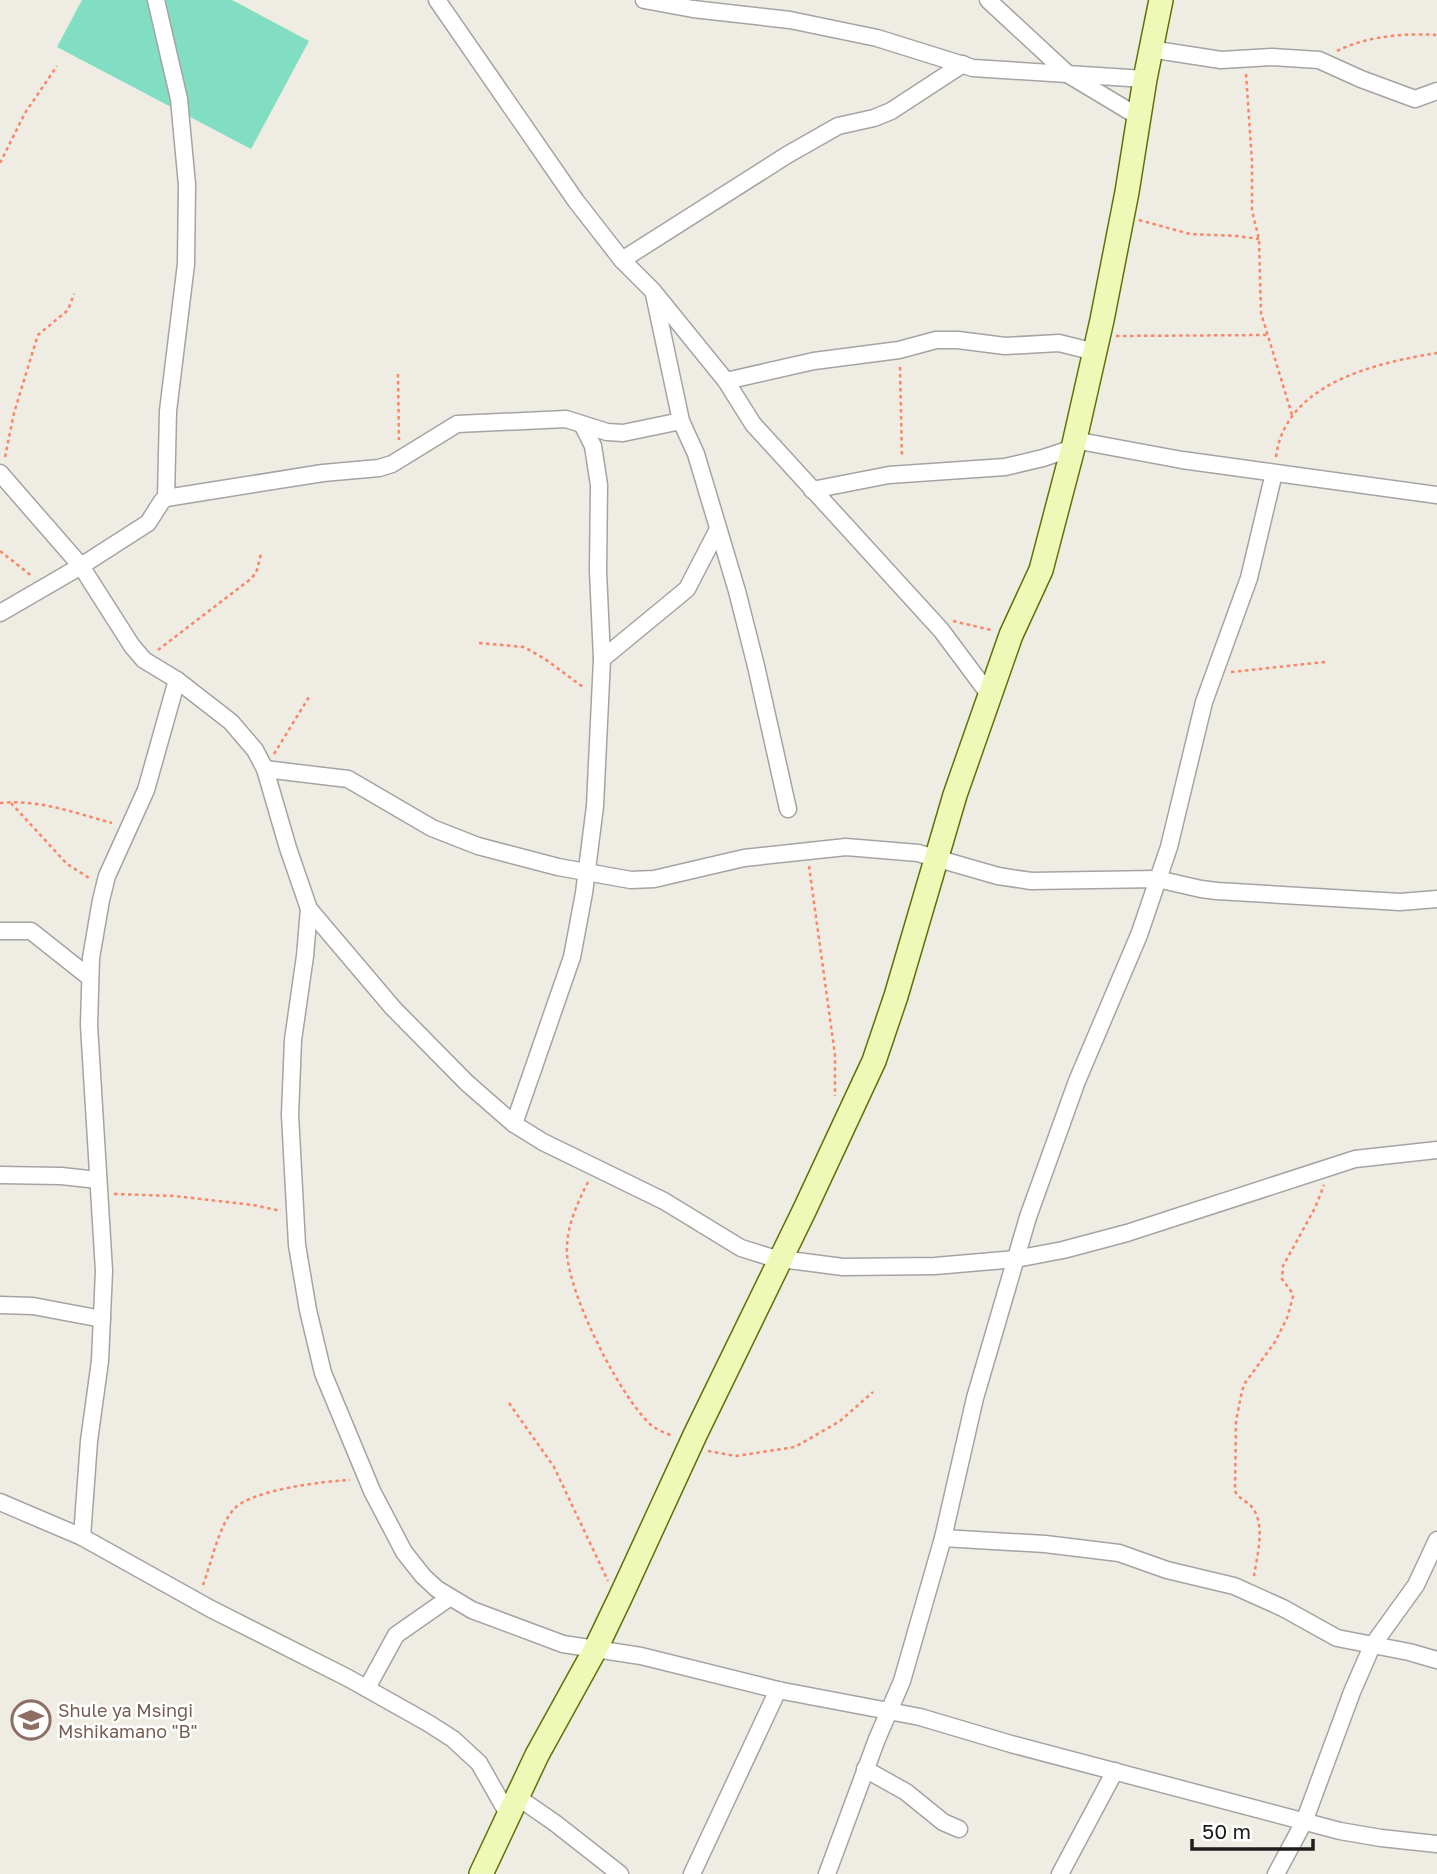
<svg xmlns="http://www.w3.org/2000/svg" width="1437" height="1874" font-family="'Golos Text',sans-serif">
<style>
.pitch{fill:#81dec3}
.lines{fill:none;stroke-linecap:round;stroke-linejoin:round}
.street-casing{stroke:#a4a4a4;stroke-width:19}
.secondary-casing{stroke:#5d7305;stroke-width:26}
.path{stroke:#f98669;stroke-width:2.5;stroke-dasharray:3.5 3.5;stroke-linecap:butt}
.street{stroke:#fff;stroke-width:16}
.secondary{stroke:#eff9b7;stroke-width:23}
.labels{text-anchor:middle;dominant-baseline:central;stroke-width:5;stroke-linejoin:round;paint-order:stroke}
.education-label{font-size:18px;fill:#785e54;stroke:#fff;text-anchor:start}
</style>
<rect width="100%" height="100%" fill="#eeece3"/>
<polygon class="pitch" points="82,0 232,0 309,41 251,149 57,47"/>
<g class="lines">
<g class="street-casing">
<g id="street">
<polyline points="156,0 179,99 187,185 186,264 168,411 166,498"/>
<polyline points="437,0 576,201 622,260 653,291 726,381 753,424 941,630 991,697"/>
<polyline points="644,0 693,9 790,20 877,38 973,68 1145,79"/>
<polyline points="988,0 1069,75 1139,117"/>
<polyline points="1150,49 1221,60 1272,57 1319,60 1361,79 1415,99 1437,91"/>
<polyline points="622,260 787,155 838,126 874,118 891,111 963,64"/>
<polyline points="654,294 681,421 696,454 737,591 756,666 788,809"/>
<polyline points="726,381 814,361 899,350 936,340 958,340 1005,346 1059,343 1095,352"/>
<polyline points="1074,440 1182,460 1437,495"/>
<polyline points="0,473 81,566 132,646 144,660 177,680 231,722 255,750 265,769 288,848 309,909 393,1008 467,1083 514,1124 543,1142 664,1201 741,1248 773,1258 843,1267 935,1266 1016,1259 1063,1250 1127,1233 1355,1159 1437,1150"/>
<polyline points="812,490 889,475 1005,467 1043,458 1073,448"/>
<polyline points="0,613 81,566 148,523 162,501 166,498 323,473 379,468 392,464 457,424 566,419 607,432 623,433 681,421"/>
<polyline points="602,659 687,589 717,531"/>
<polyline points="265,769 348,779 432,828 478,846 558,867 631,880 654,879 744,858 846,847 918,853 998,876 1031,881 1157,879 1201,889 1217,891 1400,902 1437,899"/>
<polyline points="309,909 305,956 293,1040 290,1115 297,1245 308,1310 323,1373 372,1491 404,1552 423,1576 437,1589 472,1610 563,1644 641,1656 778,1690 920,1717 1011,1744 1340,1831 1381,1838 1437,1844"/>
<polyline points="0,931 31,931 89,977"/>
<polyline points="514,1124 572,957 584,893 595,806 602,659 598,571 599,485 593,446 583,426"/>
<polyline points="0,1175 61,1176 98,1180"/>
<polyline points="0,1305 33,1306 102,1319"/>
<polyline points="0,1502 82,1537 211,1609 348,1678 428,1723 453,1739 479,1763 508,1814"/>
<polyline points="82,1537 89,1441 100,1361 104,1271 89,1025 91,958 101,900 107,876 146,790 177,680"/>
<polyline points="943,1538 1045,1544 1119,1553 1167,1570 1234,1586 1283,1608 1337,1638 1409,1652 1437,1660"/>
<polyline points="367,1688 396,1635 449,1598"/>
<polyline points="865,1769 906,1792 943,1822 959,1829"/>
<polyline points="516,1796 555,1823 620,1874"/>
<polyline points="692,1874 778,1690"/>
<polyline points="827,1874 877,1739 902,1681 943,1538 975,1398 1028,1217 1077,1081 1139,935 1169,847 1204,702 1249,578 1274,473"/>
<polyline points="1060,1874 1115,1771"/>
<polyline points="1276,1874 1304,1822 1352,1692 1372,1646 1416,1585 1437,1540"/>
</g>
</g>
<g class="secondary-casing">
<polyline id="secondary" points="481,1874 537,1755 596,1648 620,1598 695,1435 805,1209 874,1061 896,996 955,795 1011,635 1041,570 1073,448 1102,320 1127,192 1145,79 1161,0"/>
</g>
<g class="path">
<path d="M 1337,51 C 1366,36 1406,33 1437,35"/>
<polyline points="1246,74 1252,161 1252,211 1259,239 1261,313 1292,415"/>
<polyline points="0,163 25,113 57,66"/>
<polyline points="1139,220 1190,234 1237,236 1259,239"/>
<polyline points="1116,336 1267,335"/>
<polyline points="900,367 902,458"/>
<polyline points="398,374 399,440"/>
<polyline points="5,457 14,413 36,341 38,335 68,310 74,294"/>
<path d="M 1276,457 C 1285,383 1376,363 1437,353"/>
<polyline points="0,551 33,577"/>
<polyline points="953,621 991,630"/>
<polyline points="479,643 524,647 545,659 583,687"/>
<polyline points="158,650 252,578 257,570 261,554"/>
<polyline points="1231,672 1325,662"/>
<polyline points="274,754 309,697"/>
<path d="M 0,803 C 39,799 75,813 112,823"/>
<polyline points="11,803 67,864 89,878"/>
<polyline points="809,866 835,1055 835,1096"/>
<path d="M 588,1182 C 577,1204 566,1227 567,1253 C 569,1295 619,1395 650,1424 C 657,1430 665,1433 673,1436"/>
<polyline points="114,1194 175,1196 253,1205 281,1211"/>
<polyline points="509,1403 554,1467 608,1581"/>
<polyline points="708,1451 736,1456 795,1447 840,1421 873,1392"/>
<path d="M 1254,1576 C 1257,1556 1265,1528 1254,1510 C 1249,1501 1239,1500 1235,1491 L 1236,1421 L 1242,1391 L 1245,1383 L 1275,1342 L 1287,1318 L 1293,1297 L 1291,1291 L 1282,1279 L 1283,1266 L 1315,1208 L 1324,1185"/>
<path d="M 203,1585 C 211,1564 219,1525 234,1509 C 251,1490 324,1481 350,1480"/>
</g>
<use href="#street" class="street"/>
<use href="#secondary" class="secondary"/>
</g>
<defs>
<g id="school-ring" transform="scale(2.0125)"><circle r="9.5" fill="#fff" stroke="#8d6e63" stroke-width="1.5"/><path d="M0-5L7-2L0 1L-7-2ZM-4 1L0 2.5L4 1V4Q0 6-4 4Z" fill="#8d6e63"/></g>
</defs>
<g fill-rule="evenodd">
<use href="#school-ring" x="31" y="1720"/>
</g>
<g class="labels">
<g class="education-label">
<text x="58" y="1710">Shule ya Msingi<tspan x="58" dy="21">Mshikamano "B"</tspan></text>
</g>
</g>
<path d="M1192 1839v10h121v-10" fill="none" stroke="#1d1d1d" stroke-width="3.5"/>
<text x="1202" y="1839" font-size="21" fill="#1d1d1d" stroke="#ffffff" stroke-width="5" paint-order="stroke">50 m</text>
</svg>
